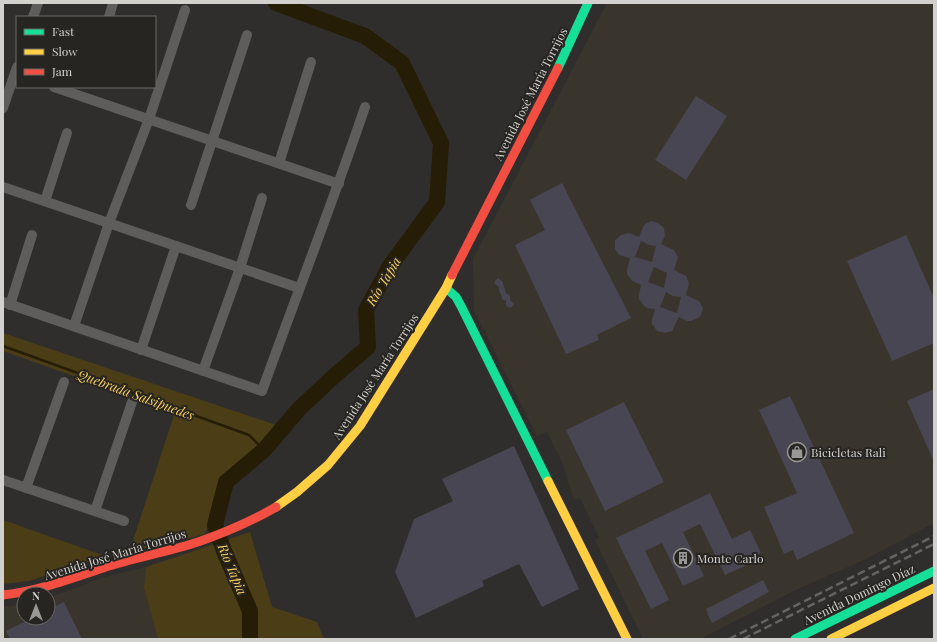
<svg xmlns="http://www.w3.org/2000/svg" width="937" height="642" font-family="'Playfair Display',serif">
<style>
.built{fill:#39352c}
.green{fill:#4b3d16}
.lines{fill:none;stroke-linecap:round;stroke-linejoin:round}
.stream{stroke:#261d06;stroke-width:2.5}
.river{stroke:#261d06;stroke-width:16}
.building{fill:#474652;fill-rule:evenodd}
.street{stroke:#5e5d5b;stroke-width:10}
.fast{stroke:#16e098;stroke-width:9}
.slow{stroke:#ffcf43;stroke-width:9}
.jam{stroke:#f24e42;stroke-width:9}
.rail{stroke:#656462;stroke-width:2.5;stroke-dasharray:8 4;stroke-linecap:butt}
.labels{text-anchor:middle;dominant-baseline:central;stroke-width:4;stroke-linejoin:round;paint-order:stroke}
.street-label{font-size:12px;fill:#d2d1ce;stroke:#272521}
.poi-label{font-size:12px;fill:#d2d1ce;stroke:#272521;text-anchor:start}
.water-label{font-size:13px;font-style:italic;fill:#facf5d;stroke:#272521}
</style>
<rect width="100%" height="100%" fill="#302e2c"/>
<g class="built">
<polygon points="607,3 934,3 934,523 866,559 798,589 700,639 643,639 595,540 599,538 580,498 574,500 562,462 547,432 537,436 474,310 473,259"/>
<polygon points="146,567 144,588 158,639 3,639 3,607 24,604 24,618 48,618 48,598 108,576"/>
</g>
<g class="green">
<polygon points="3,333 279,426 221,487 205,534 154,547 128,556 175,412 3,351"/>
<polygon points="3,520 105,556 29,581 3,584"/>
<polygon points="250,532 272,607 317,622 324,639 158,639 144,588 146,567"/>
</g>
<g class="lines">
<polyline class="stream" points="3,346 249,435 264,450"/>
<polyline class="river" points="250,639 250,611 224,551 215,525 226,482 264,450 299,409 332,378 368,347 366,310 390,266 437,202 441,143 402,63 365,36 276,3"/>
</g>
<g class="building">
<polygon points="696,96 727,116 686,180 655,160"/>
<polygon points="562,183 631,318 597,335 599,340 566,354 515,245 545,230 530,200"/>
<path d="M 651,221 L 658,223 L 664,228 L 665,236 L 661,244 L 674,250 L 678,257 L 674,270 L 686,276 L 689,283 L 686,295 L 699,301 L 703,308 L 701,315 L 698,318 L 691,321 L 687,321 L 679,317 L 672,331 L 665,333 L 657,331 L 652,324 L 652,320 L 655,309 L 647,308 L 644,306 L 639,299 L 639,295 L 641,285 L 632,281 L 627,274 L 627,270 L 630,258 L 619,255 L 615,249 L 615,240 L 621,235 L 629,233 L 639,237 L 644,225 ZM 641,241 L 649,245 L 656,246 L 652,262 L 635,257 ZM 654,267 L 667,273 L 664,288 L 648,282 ZM 666,292 L 673,296 L 681,297 L 677,313 L 660,307 Z"/>
<polygon points="906,235 934,298 934,343 892,361 847,261"/>
<polygon points="498,278 502,281 506,293 510,296 510,300 514,304 511,308 506,306 506,301 502,299 501,294 499,291 499,287 495,284 495,281"/>
<polygon points="934,389 934,462 907,401"/>
<polygon points="790,396 854,533 797,560 793,550 784,554 764,507 797,493 759,410"/>
<polygon points="624,402 664,482 605,511 566,430"/>
<polygon points="514,446 579,589 542,607 519,564 482,581 484,586 416,618 395,572 414,519 453,501 442,479"/>
<polygon points="710,493 732,539 750,530 761,553 743,561 745,566 725,575 700,524 683,532 704,576 683,586 662,543 645,551 669,600 651,609 616,538"/>
<polygon points="763,580 769,592 712,623 707,613 708,612 706,609"/>
<polygon points="64,602 82,639 10,639 6,631 32,618 48,618 48,610"/>
</g>
<g class="lines">
<g class="street">
<polyline points="33,17 38,3"/>
<polyline points="109,17 113,3"/>
<polyline points="54,87 339,184"/>
<polyline points="3,108 17,67"/>
<polyline points="279,163 311,62"/>
<polyline points="3,187 299,288"/>
<polyline points="45,201 67,133"/>
<polyline points="191,205 247,35"/>
<path d="M 3,302 L 262,391 C 296,296 333,202 365,107"/>
<polyline points="10,305 32,235"/>
<polyline points="74,326 109,223 149,119 185,10"/>
<polyline points="141,350 176,246"/>
<polyline points="203,371 240,268 262,198"/>
<polyline points="3,480 124,521"/>
<polyline points="26,488 64,382"/>
<polyline points="95,511 132,402"/>
</g>
<g class="fast">
<polyline points="558,68 588,3"/>
<polyline points="446,288 456,297 461,306 548,481"/>
<polyline points="795,639 934,571"/>
</g>
<g class="slow">
<polyline points="548,481 627,639"/>
<polyline points="276,507 297,492 328,465 360,426 446,288 452,275"/>
<polyline points="831,639 934,588"/>
</g>
<g class="jam">
<polyline points="452,275 558,68"/>
<path d="M 3,595 C 38,591 70,579 103,568 C 134,558 167,552 198,542 C 224,533 252,521 276,507"/>
</g>
<g class="rail">
<polyline points="729,639 934,536"/>
<polyline points="743,639 934,544"/>
</g>
</g>
<defs>
<g id="shop-ring" transform="scale(1)"><circle r="9.5" fill="#272521" stroke="#999895" stroke-width="1.5"/><path d="M-5-2.5h2.3a2.7 3.5 0 0 1 5.4 0H5L5.5 6h-11ZM-1.5-2.5h3a1.5 2.3 0 0 0-3 0Z" fill="#999895"/></g>
<g id="building-ring" transform="scale(1)"><circle r="9.5" fill="#272521" stroke="#999895" stroke-width="1.5"/><path d="M-4-6H4V6H1V3H-1V6H-4ZM-2.5-4.3h1.7v1.8h-1.7ZM.8-4.3h1.7v1.8H.8ZM-2.5-1h1.7V.8h-1.7ZM.8-1h1.7V.8H.8Z" fill="#999895"/></g>
</defs>
<g fill-rule="evenodd">
<use href="#shop-ring" x="797" y="452"/>
<use href="#building-ring" x="683" y="558"/>
</g>
<g class="labels">
<g class="street-label">
<text transform="translate(530 94) rotate(-63)">Avenida José María Torrijos</text>
<text transform="translate(375 376) rotate(-57)">Avenida José María Torrijos</text>
<text transform="translate(115 554) rotate(-17)">Avenida José María Torrijos</text>
<text transform="translate(859 594) rotate(-26)">Avenida Domingo Díaz</text>
</g>
<g class="poi-label">
<text x="811" y="452">Bicicletas Rali</text>
<text x="697" y="558">Monte Carlo</text>
</g>
<g class="water-label">
<text transform="translate(383 281) rotate(-59)">Río Tapia</text>
<text transform="translate(136 394) rotate(20)">Quebrada Salsipuedes</text>
<text transform="translate(233 569) rotate(67)">Río Tapia</text>
</g>
</g>
<rect width="937" height="642" fill="none" stroke="#d2d1ce" stroke-width="8"/>
<rect x="16" y="16" width="140" height="72" fill="#272521" stroke="#6b6a66"/>
<rect x="24" y="29" width="20" height="6" fill="#16e098" stroke="#6b6a66"/>
<text x="52" y="36" font-size="12" fill="#d2d1ce">Fast</text>
<rect x="24" y="49" width="20" height="6" fill="#ffcf43" stroke="#6b6a66"/>
<text x="52" y="56" font-size="12" fill="#d2d1ce">Slow</text>
<rect x="24" y="69" width="20" height="6" fill="#f24e42" stroke="#6b6a66"/>
<text x="52" y="76" font-size="12" fill="#d2d1ce">Jam</text>
<g transform="translate(36 606)"><circle r="19" fill="#272521" stroke="#6b6a66"/>
<path d="M0-3L7 15L0 10L-7 15Z" fill="#999895"/>
<text y="-6" font-size="11" font-weight="bold" text-anchor="middle" fill="#d2d1ce">N</text>
</g>
</svg>
